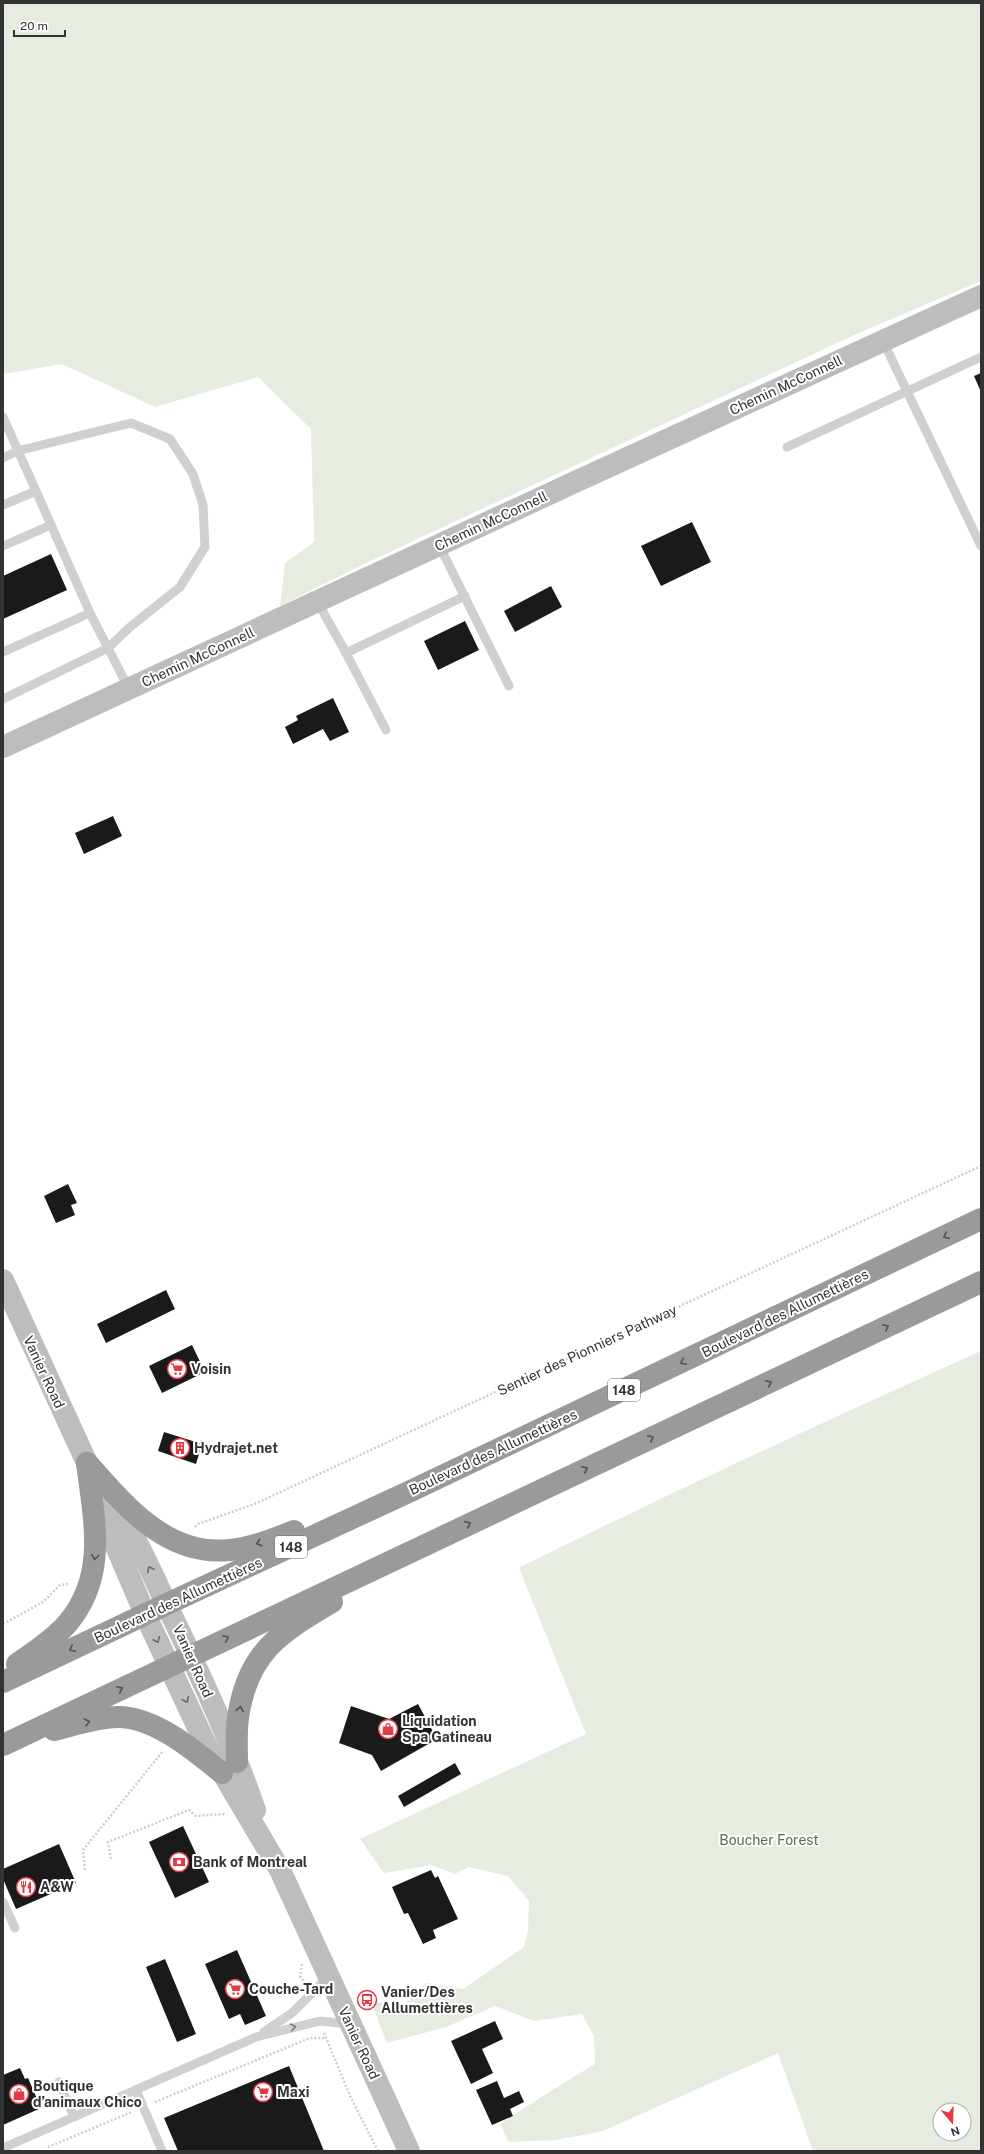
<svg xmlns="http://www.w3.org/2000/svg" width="984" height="2154" font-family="'Public Sans',sans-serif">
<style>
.green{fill:#e6ecdf;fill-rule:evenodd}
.building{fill:#1a1a1a}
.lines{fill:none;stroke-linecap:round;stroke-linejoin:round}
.path{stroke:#cdcdcd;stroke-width:2.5;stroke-dasharray:2 2;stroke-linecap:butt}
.lane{stroke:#d0d0d0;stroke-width:9}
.secondary{stroke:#bdbdbd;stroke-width:22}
.highway{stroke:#9a9a9a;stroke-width:22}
.oneway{stroke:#525252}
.oneway2{stroke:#6a6a6a}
.oneway3{stroke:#7a7a7a}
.labels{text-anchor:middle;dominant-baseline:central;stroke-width:4;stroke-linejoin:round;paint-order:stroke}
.shield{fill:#fff;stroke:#707070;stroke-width:1}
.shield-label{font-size:13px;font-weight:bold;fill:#333}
.street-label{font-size:14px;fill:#333;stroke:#fff}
.poi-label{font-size:14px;font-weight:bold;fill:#333;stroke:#fff;text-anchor:start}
.park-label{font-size:14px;fill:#56703f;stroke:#fff}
</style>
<rect width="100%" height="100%" fill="#fff"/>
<g class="green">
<polygon points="3,3 981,3 981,281 854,335 364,564 280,606 285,563 314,542 311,429 258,377 155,407 62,364 3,374"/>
<path d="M 981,1351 L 981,2151 L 813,2151 L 778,2053 L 603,2131 L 556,2140 L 509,2142 L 500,2124 L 546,2094 L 595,2064 L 594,2036 L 582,2014 L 534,2021 L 495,2006 L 446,2027 L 387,2043 L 371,2002 L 404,2005 L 426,1983 L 463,1989 L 524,1947 L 528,1931 L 529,1901 L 508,1876 L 469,1867 L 455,1874 L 432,1865 L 384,1873 L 360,1839 L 586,1734 L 519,1568 C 671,1492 826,1421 981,1351 ZM 940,2110 L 964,2110 L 964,2134 L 940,2134 Z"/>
</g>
<g class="building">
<polygon points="981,373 981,392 974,376"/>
<polygon points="692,522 711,562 661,586 641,546"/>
<polygon points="51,554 67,590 3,619 3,576"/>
<polygon points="551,586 562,607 515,632 504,611"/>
<polygon points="465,621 479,650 438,670 424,641"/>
<polygon points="333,698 349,732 330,741 323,729 293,744 285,727 298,720 296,716"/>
<polygon points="113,816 122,836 84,854 75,833"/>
<polygon points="68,1184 77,1203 71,1205 75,1215 56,1223 44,1196"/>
<polygon points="166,1290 175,1309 106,1343 97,1324"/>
<polygon points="192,1345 205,1372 162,1393 149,1366"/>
<polygon points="164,1432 202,1444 196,1464 158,1451"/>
<polygon points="418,1704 437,1739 381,1771 372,1755 339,1743 351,1706 389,1719"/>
<polygon points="455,1763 461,1774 404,1807 398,1796"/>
<polygon points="183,1826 209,1882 175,1898 149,1842"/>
<polygon points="59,1844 76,1883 16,1909 3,1879 3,1869"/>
<polygon points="431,1870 435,1878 438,1876 458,1919 433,1930 436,1938 423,1944 408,1913 404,1914 392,1887"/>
<polygon points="237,1950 266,2016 245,2025 240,2014 229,2019 205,1964"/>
<polygon points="165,1959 196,2034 177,2042 146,1967"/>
<polygon points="495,2021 503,2039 482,2049 493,2073 471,2084 451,2041"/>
<polygon points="289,2066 324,2151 178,2151 164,2118"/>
<polygon points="20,2068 25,2079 28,2078 41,2108 3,2125 3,2075"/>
<polygon points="497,2081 504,2098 519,2091 524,2102 510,2109 513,2116 492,2125 476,2090"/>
</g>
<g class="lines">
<g class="path">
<polyline points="195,1527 198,1524 257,1503 289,1488 981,1166"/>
<polyline points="3,1624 43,1602 60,1585 68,1584"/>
<polyline points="111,1859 108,1842 189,1810 196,1816 225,1814"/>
<polyline points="85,1870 83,1850 163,1751"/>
<polyline points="302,1964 300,1976 305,1984"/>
<polyline points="324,2033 351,2098 378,2151"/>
<polyline points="155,2102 310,2038 325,2038"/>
<polyline points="48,2147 132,2112"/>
</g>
<g class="lane">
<polyline points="883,341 981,546"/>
<polyline points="3,417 36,491 3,505"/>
<polyline points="787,447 981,357"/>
<polyline points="3,458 17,451 131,423 170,439 193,474 203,505 205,547 180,587 130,627 108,648 3,699"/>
<polyline points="36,491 90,613"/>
<polyline points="439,545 509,686"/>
<polyline points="3,546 51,525"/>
<polyline points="317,601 346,653"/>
<polyline points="3,652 90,613 129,689"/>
<polyline points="386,730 346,653 465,596"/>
<polyline points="3,1902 15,1928"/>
<polyline points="264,2032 292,2013 328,1977"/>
<polyline points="59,2082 74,2117"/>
<polyline points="136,2090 162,2151"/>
<polyline points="3,2148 256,2037 320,2021 349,2024"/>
</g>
<g class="secondary">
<polyline points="3,747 575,482 981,296"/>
<polyline points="3,1280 87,1463 109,1530 145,1614 206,1745 280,1870 409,2151"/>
<path d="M 109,1495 C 134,1532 152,1573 171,1614 C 202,1678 232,1743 255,1810"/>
</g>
<g class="highway">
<path d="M 87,1463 C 125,1505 166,1557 230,1550 C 252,1548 274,1539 294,1531"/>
<path d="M 17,1664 C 34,1652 53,1640 67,1624 C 108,1576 94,1520 87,1463"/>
<polyline points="3,1682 167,1604 415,1489 981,1219"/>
<path d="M 54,1730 C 75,1725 97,1717 118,1717 C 155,1717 195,1751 222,1773"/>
<polyline points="3,1745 981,1282"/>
<path d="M 237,1762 C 237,1748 236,1732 238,1718 C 247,1653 279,1633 332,1602"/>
</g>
</g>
<defs><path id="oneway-chevron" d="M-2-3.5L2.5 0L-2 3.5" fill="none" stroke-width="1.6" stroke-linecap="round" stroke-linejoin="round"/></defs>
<g class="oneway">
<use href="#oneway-chevron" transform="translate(946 1236) rotate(154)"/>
<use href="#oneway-chevron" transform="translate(886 1327) rotate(-25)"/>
<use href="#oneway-chevron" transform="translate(683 1362) rotate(154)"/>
<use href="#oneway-chevron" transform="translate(769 1383) rotate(-25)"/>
<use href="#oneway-chevron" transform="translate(651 1438) rotate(-25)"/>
<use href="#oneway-chevron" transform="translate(585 1469) rotate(-25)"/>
<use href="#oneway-chevron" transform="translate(468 1524) rotate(-25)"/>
<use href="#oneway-chevron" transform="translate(259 1543) rotate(163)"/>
<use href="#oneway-chevron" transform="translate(95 1557) rotate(97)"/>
<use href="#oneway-chevron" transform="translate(226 1638) rotate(-25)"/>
<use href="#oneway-chevron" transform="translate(72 1649) rotate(155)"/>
<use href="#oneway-chevron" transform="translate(120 1689) rotate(-25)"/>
<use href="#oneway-chevron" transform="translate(240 1709) rotate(-79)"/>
<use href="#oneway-chevron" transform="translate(87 1722) rotate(-14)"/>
</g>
<g class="oneway2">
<use href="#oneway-chevron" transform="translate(150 1569) rotate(-116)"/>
<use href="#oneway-chevron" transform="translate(157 1640) rotate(64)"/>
<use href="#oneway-chevron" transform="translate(186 1700) rotate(66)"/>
</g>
<use class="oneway3" href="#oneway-chevron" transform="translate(293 2027) rotate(-14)"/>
<defs>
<g id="supermarket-ring" transform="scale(1)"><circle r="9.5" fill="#fff" stroke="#e63946" stroke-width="1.5"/><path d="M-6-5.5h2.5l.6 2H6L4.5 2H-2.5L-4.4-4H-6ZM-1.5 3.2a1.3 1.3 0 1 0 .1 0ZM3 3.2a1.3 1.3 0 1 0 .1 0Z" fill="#e63946"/></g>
<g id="building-ring" transform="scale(1)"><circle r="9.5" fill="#fff" stroke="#e63946" stroke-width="1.5"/><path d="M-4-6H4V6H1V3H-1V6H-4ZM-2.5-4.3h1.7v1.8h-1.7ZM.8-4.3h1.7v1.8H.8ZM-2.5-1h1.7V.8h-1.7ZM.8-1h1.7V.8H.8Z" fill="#e63946"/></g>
<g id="shop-ring" transform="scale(1)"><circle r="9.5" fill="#fff" stroke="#e63946" stroke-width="1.5"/><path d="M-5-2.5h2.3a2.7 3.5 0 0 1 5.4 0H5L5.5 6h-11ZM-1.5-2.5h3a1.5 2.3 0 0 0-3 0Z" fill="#e63946"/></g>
<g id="bank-ring" transform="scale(1)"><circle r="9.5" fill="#fff" stroke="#e63946" stroke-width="1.5"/><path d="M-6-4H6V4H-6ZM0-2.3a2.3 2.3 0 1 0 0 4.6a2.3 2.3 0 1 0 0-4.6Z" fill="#e63946"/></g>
<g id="restaurant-ring" transform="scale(1)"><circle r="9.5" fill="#fff" stroke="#e63946" stroke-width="1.5"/><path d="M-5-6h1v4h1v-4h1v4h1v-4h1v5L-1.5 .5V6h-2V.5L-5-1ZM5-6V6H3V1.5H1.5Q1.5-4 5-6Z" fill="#e63946"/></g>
<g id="bus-ring" transform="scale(1)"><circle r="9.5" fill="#fff" stroke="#e63946" stroke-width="1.5"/><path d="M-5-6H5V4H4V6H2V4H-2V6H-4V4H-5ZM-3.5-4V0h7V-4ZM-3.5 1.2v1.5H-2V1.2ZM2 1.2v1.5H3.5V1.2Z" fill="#e63946"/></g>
</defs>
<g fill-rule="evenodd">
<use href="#supermarket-ring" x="177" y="1369"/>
<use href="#building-ring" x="180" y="1448"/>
<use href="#shop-ring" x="388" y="1729"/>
<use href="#bank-ring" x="179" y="1862"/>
<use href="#restaurant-ring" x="26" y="1887"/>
<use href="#supermarket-ring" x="235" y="1989"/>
<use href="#bus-ring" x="367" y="2000"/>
<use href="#supermarket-ring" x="263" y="2092"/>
<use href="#shop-ring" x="19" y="2094"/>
</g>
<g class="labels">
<g class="shield">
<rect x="608" y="1379" width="32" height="22" rx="3"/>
<rect x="275" y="1536" width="32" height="22" rx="3"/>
</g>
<g class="shield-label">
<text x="624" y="1390">148</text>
<text x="291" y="1547">148</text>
</g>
<g class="street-label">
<text transform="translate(786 385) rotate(-25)">Chemin McConnell</text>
<text transform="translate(491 521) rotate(-25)">Chemin McConnell</text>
<text transform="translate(198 657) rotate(-25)">Chemin McConnell</text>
<text transform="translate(785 1313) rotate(-26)">Boulevard des Allumettières</text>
<text transform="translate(587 1350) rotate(-25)">Sentier des Pionniers Pathway</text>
<text transform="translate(44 1372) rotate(65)">Vanier Road</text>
<text transform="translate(493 1452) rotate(-25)">Boulevard des Allumettières</text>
<text transform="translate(178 1600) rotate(-25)">Boulevard des Allumettières</text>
<text transform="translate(193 1661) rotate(66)">Vanier Road</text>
<text transform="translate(359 2043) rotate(65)">Vanier Road</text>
</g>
<g class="poi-label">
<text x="191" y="1369">Voisin</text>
<text x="194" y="1448">Hydrajet.net</text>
<text x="402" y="1721">Liquidation<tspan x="402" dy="16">Spa Gatineau</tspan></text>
<text x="193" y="1862">Bank of Montreal</text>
<text x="40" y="1887">A&amp;W</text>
<text x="249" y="1989">Couche-Tard</text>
<text x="381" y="1992">Vanier/Des<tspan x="381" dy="16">Allumettières</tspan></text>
<text x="33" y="2086">Boutique<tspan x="33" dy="16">d’animaux Chico</tspan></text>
<text x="277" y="2092">Maxi</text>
</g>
<g class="park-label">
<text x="769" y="1840">Boucher Forest</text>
</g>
</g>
<rect width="984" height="2154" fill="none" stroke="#333333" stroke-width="8"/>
<g transform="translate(952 2122) rotate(161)"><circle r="19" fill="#ffffff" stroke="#adadad"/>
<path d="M0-3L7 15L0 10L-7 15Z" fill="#e63946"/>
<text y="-6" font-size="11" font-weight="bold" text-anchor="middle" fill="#333333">N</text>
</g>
<path d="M14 30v6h51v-6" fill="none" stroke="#333333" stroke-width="2"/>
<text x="20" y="30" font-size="12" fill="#333333" stroke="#ffffff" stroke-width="3" paint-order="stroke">20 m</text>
</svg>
